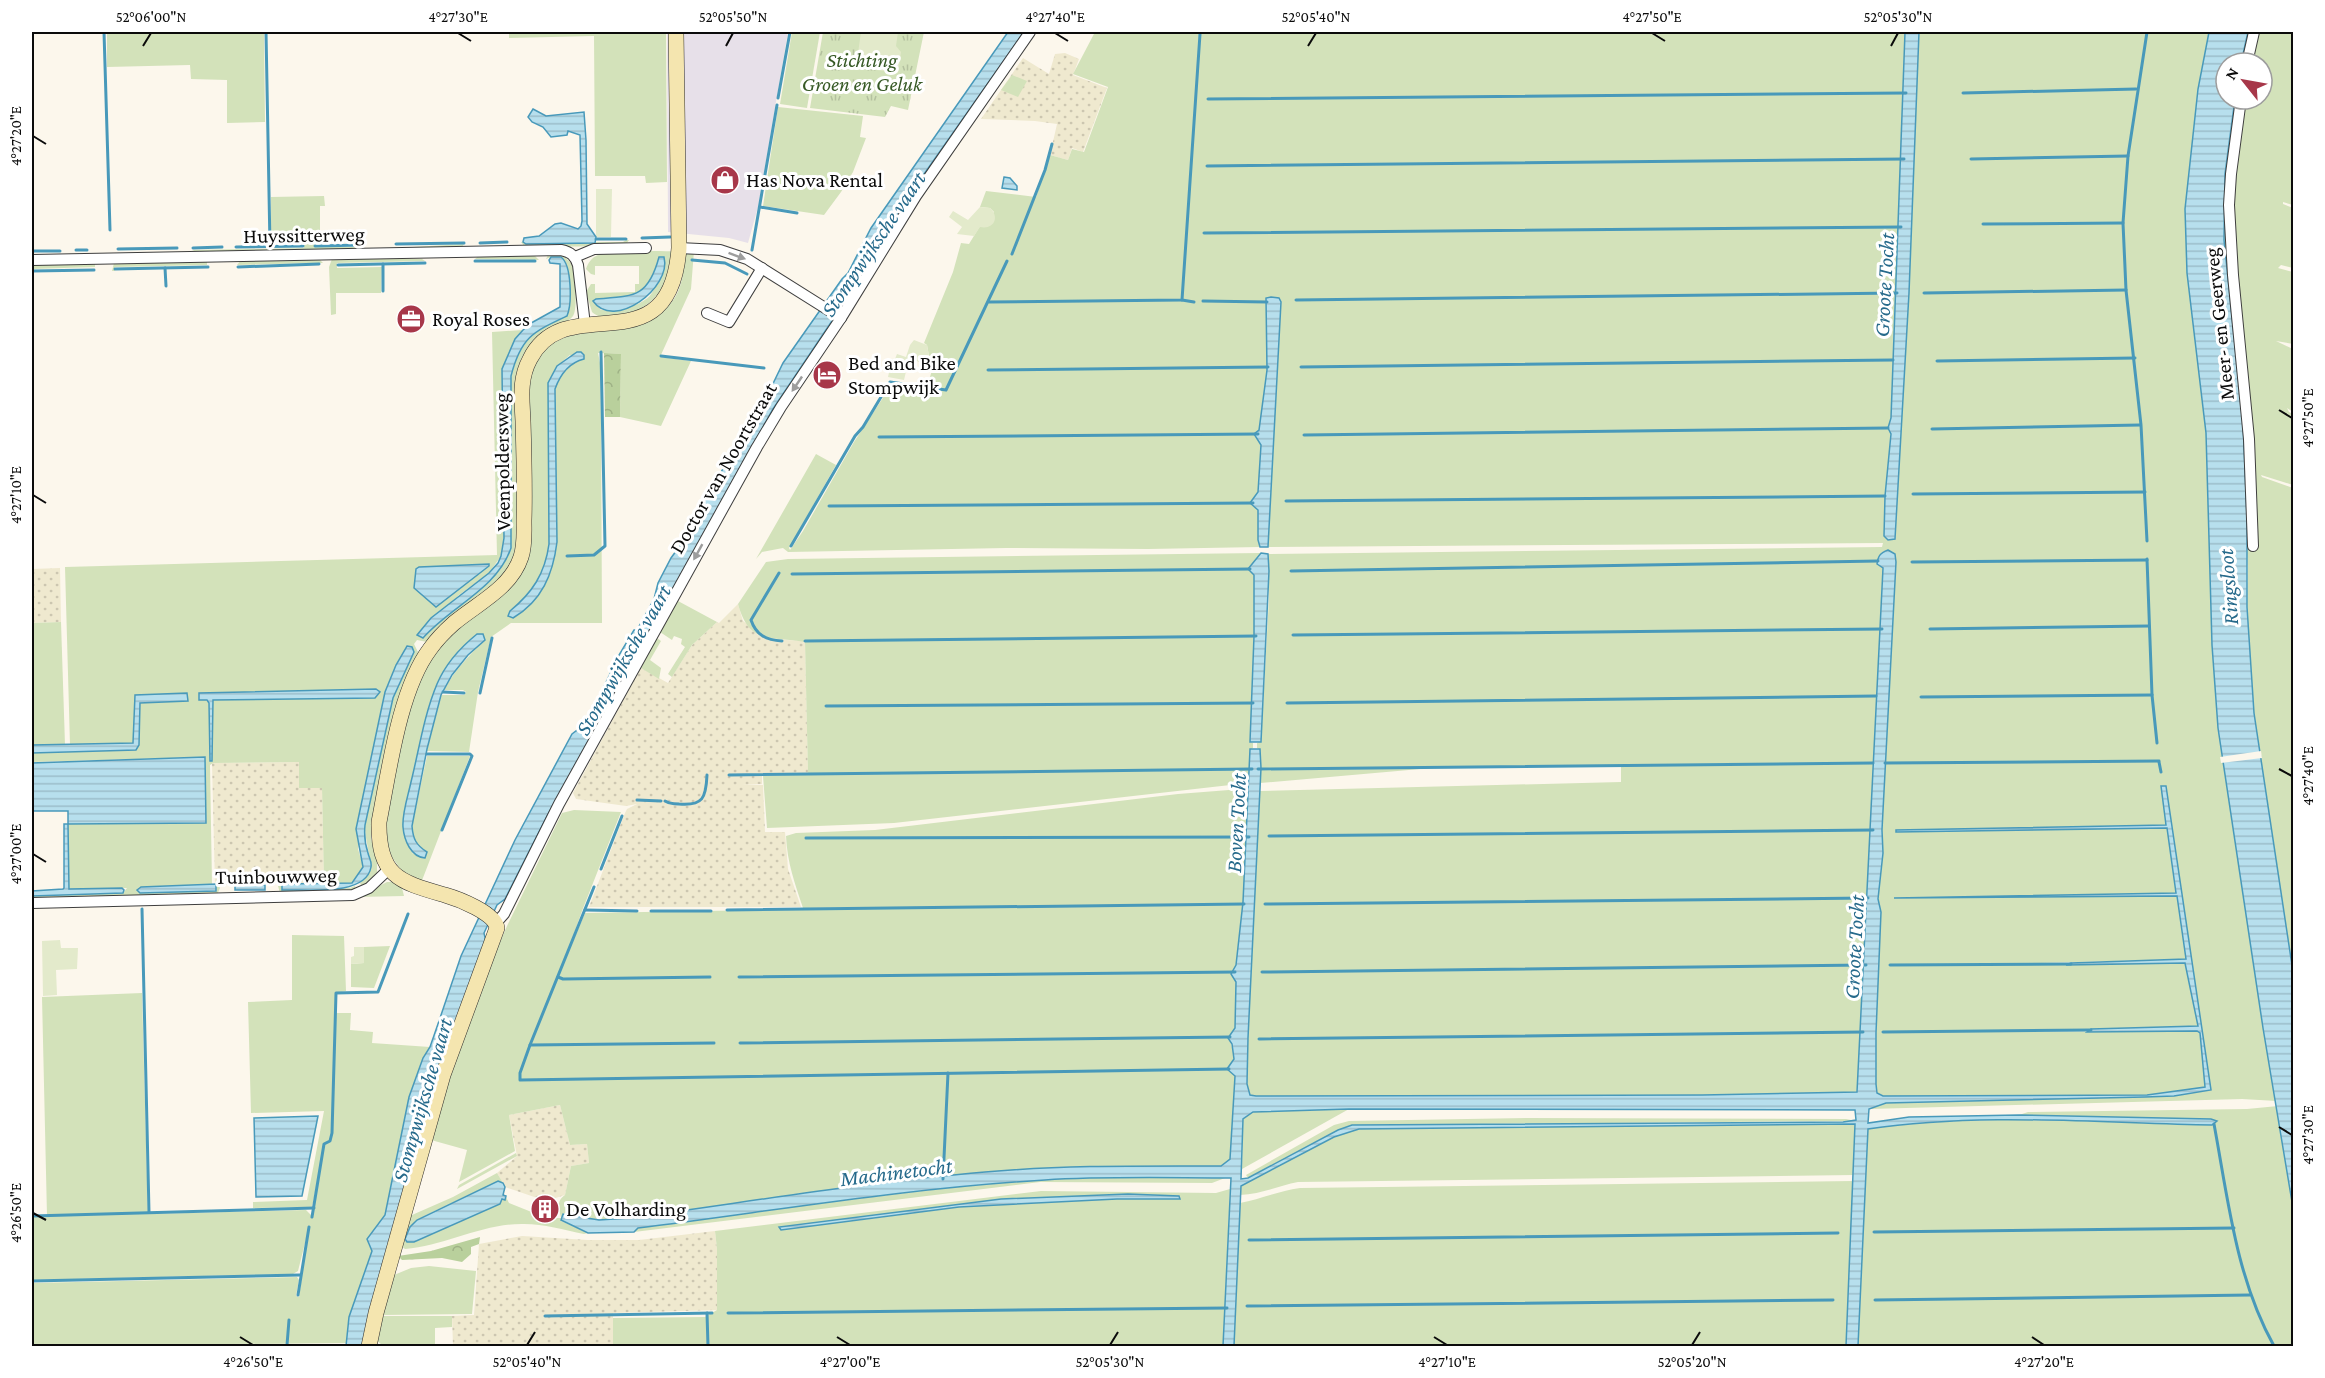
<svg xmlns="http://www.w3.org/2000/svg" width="2325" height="1378" font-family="'Crimson Pro',serif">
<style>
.industrial{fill:#e7e0e9}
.farmland{fill:url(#farmland-dots)}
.grass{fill:#d3e2ba;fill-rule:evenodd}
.forest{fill:url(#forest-crowns)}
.park{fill:url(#park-tufts)}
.pitch{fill:#e3eacb}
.water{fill:url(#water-rules);stroke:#4899ba;stroke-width:1.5;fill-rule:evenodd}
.pier{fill:#fcf7ec}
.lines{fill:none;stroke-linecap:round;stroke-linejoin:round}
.stream{stroke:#4899ba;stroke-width:3}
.street-casing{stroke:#3e3e3e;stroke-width:12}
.secondary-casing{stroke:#2d2d2d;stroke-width:16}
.street{stroke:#fff;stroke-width:10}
.secondary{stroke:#f4e5af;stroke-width:15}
.oneway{fill:#9d9d9d}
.ticks{fill:none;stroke:#0b0b0b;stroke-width:2}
.labels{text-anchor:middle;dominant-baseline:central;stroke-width:6;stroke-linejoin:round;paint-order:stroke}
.park-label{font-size:21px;font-style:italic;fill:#365925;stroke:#fff}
.poi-label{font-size:21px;fill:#0b0b0b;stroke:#fff;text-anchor:start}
.street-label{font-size:21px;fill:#0b0b0b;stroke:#fff}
.water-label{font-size:22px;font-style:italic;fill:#266a8b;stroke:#fff}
.neatline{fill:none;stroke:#0b0b0b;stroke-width:2}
.ticks-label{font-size:15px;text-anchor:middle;fill:#0b0b0b}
</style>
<defs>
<pattern id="farmland-dots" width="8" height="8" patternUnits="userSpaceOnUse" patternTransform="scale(1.5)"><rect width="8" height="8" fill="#efe9cf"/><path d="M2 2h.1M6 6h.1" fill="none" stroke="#ccc6b0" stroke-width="1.8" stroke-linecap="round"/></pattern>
<pattern id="forest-crowns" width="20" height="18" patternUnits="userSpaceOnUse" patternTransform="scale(1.5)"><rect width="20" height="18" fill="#b9d09c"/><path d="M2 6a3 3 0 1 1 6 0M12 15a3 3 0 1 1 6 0" fill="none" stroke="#9eb185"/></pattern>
<pattern id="park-tufts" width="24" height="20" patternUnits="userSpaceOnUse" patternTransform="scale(1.5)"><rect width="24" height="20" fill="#d3e2ba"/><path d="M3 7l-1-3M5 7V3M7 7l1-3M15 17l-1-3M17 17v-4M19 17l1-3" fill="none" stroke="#b4c19f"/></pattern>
<pattern id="water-rules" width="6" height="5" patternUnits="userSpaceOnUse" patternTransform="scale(1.5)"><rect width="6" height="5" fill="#b7dfed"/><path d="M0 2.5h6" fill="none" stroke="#9cbeca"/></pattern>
</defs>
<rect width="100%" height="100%" fill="#fcf7ec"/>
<polygon class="industrial" points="667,32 788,32 758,207 748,243 729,238 668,232"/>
<g class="farmland">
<polygon points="1065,53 1079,59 1073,75 1107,88 1083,152 1072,148 1068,160 1050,155 1057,124 1035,121 981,119 1023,58 1049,74 1055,54"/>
<polygon points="60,568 61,622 32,623 32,569"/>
<polygon points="738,604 743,621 768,639 805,641 808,774 762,774 762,784 742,784 763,785 765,832 785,832 788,869 801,907 589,907 625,813 627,809 637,804 626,806 576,799 573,793 641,668 668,683 692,645 717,622 719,623"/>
<polygon points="299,762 322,787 324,883 215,885 212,763"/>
<polygon points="560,1105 570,1145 587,1144 589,1163 571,1166 565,1195 546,1201 505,1187 497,1173 517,1156 509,1115"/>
<polygon points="715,1231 717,1249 717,1310 613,1313 613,1346 453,1346 452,1316 474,1315 479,1244 522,1236 588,1240 639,1240"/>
</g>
<g class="grass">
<polygon points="107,32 264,32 265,122 227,123 227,80 191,79 190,65 107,67"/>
<polygon points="509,32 666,32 667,182 646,183 645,176 595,176 594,36 509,38"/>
<polygon points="792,32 820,32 807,108 780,104"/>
<polygon points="1095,32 1905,32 1891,418 1888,428 1891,434 1885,496 1884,535 1888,540 1895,538 1909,293 1919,32 2209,32 2198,89 2185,209 2187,273 2206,433 2212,645 2218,728 2263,1028 2277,1101 2242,1099 1869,1109 1886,1103 2145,1097 2174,1096 2211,1090 2166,786 2161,787 2167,825 1896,830 1897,832 2168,828 2176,893 1894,898 2177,896 2186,959 1969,965 2185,963 2198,1026 1988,1032 2197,1031 2200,1033 2206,1087 2147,1095 1883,1096 1877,1093 1876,1084 1876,1033 1881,912 1878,899 1883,853 1882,830 1896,562 1895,554 1888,550 1882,552 1878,564 1883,568 1857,1092 1702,1095 1256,1096 1250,1095 1247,1084 1248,1038 1260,791 1621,782 1621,766 1443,767 1260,783 1260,750 1257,748 1257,743 1261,741 1269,598 1268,554 1882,547 1883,543 1268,547 1281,302 1279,298 1266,299 1267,370 1259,430 1254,434 1261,445 1258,492 1258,540 1260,547 1148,549 1006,548 788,552 783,548 762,552 756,559 816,454 836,465 789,548 790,550 803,531 854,442 892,384 927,388 935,359 929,356 927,345 924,343 953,272 961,243 969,244 980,226 994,212 990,208 980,207 986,191 1036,197 1050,155 1068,160 1072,149 1084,152 1108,87 1073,74"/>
<polygon points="2248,32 2293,32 2293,205 2283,202 2283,204 2293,208 2293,268 2281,265 2278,268 2293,272 2293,344 2276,341 2293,349 2293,412 2287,408 2289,412 2293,414 2293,485 2261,475 2262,477 2293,488 2293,972 2254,713 2247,607 2248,567 2224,240 2225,174 2235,99 2262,99 2262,63 2241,63"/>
<polygon points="1012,75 1027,81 1018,97 1001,90"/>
<polygon points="778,107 863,116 860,137 866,138 853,172 841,192 824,215 763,206"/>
<polygon points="324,196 325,206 320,206 320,242 314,243 315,247 363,247 363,249 201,254 192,250 304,248 303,243 273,242 271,238 271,197"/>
<polygon points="626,240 629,240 625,246 525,247 521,242 623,242"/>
<polygon points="464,244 461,249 398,250 395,248"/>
<path d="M 674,251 C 669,286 654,310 618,316 C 607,318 600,319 592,312 L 586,292 L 591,284 L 595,284 L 595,293 L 635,292 L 635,284 L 639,284 L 639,266 L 595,266 L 595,275 L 591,274 L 586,269 C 588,263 591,258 598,255 C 611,248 657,252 674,251 ZM 659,257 C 657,267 657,282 653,291 C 645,307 616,311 601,310 L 594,301 L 597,299 C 634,296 648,298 659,257 Z"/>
<path d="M 694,251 L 691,289 L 660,357 L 691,361 L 661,426 L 620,417 L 621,354 L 598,353 L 600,363 L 601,418 L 602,623 L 511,623 L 491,637 L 478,692 L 469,752 L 427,751 L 427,749 L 441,695 L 464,695 L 466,692 L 463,690 L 444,690 C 455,670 469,655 485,640 L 477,635 C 437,665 428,711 417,757 C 412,780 406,802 403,826 L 404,835 L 413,854 L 419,848 L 413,838 L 412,826 L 427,756 L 470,756 L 421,883 L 401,870 L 392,857 L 386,841 L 385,818 L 410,703 L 424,669 L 446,639 L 520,575 L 527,393 C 529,386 530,377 532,370 C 556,303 665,356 682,279 C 684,271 683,261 684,252 ZM 570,355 L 576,361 L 560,376 L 555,389 L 557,542 C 553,573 541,601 513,618 L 510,611 C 532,593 545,574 549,544 L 548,383 L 557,366 Z"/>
<path d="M 558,254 C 565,257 569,259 572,266 C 575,274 578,309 573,316 C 568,323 561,323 553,327 C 531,337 518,358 515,382 L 518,543 L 513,560 L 500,580 L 427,642 L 417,640 L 414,644 L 419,654 L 398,704 L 371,824 L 371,839 L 377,860 L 377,872 L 375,877 L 362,887 L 360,883 C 363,879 368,875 370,871 C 373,864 364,837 365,825 L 393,698 L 414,652 L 385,692 L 358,849 L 363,866 L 352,883 L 324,883 L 322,788 L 299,788 L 299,762 L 213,763 L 210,765 L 212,885 L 136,888 L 216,891 L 216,884 L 218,884 L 220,888 L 217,895 L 32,900 L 32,896 L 123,893 L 127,888 L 69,889 L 68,824 L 206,823 L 205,757 L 32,762 L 32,753 L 136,750 L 140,703 L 188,701 L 141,694 L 133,743 L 70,745 L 65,567 L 497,555 L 492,332 L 523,330 L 515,339 L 502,369 L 504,538 L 501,556 L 489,573 L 459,595 L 421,630 L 423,638 C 450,608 498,586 511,548 L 511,376 C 516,358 522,342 537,330 C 549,320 566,322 570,306 L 567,265 L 551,257 L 546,259 L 548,255 ZM 376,689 L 380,692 L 375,698 L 212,700 L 212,760 L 210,761 L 209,703 L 199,693 Z"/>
<polygon points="480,255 534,255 539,260 475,259"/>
<polygon points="396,257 398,259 422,259 425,261 337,263 337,268 382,267 381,293 336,293 336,314 331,315 329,267 332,259"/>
<polygon points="318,258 323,263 237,265 242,259"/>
<polygon points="207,261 207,265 115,267 115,271 112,271 114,263"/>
<polygon points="95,262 95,267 32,269 32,263"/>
<path d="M 1261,553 L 1248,569 L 1254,575 L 1254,636 L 1250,742 L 1253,743 L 1253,748 L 1250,750 L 1248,783 L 894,823 L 767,828 L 763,776 L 808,774 L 805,642 C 771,636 749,645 738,604 L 766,562 L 788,559 Z"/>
<polygon points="678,601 717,622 692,645 672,677 668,674 685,647 681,644 682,639 674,636 672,640 660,632"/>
<polygon points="61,622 65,745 32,745 32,623"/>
<polygon points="657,638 661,641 650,660 661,668 659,679 641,668"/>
<path d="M 1229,790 L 1248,790 L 1243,902 L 1236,965 L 1232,974 L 1236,981 L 1235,1028 L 1228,1038 C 1242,1058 1232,1133 1230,1159 L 1221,1166 L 1090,1166 L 987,1172 L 822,1191 L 629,1218 L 599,1220 L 570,1216 L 561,1221 L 588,1233 L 584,1234 C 564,1230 544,1224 524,1224 C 483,1223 445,1246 405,1249 L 400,1245 L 402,1240 L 414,1242 L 499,1204 L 502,1198 L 506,1197 L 509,1203 L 544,1217 L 543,1220 L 552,1222 L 554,1218 L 561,1218 C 559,1208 556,1201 565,1195 L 571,1166 L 589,1163 L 587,1144 L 570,1145 L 560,1105 L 509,1115 L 515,1151 L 459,1182 L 467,1150 L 431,1140 L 470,1010 L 507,926 L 562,813 L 574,810 L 621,812 L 582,911 L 563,965 L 585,913 L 937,907 L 803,908 C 795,884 787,862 786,836 L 796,833 L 875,830 L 1178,794 Z"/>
<polygon points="387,882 392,882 402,888 404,896 358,897"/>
<polygon points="278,886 282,886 282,890 350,888 355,886 356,890 280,893"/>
<path d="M 292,935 L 344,936 L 346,991 L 336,993 L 336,1013 L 351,1013 L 350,1030 L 373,1032 L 372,1043 L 430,1047 L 423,1058 L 409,1097 L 385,1215 C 380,1226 373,1230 368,1243 L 372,1251 L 349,1317 L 346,1343 L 32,1346 L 32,1283 L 297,1277 L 299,1280 L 296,1296 L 299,1297 L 309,1227 L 298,1271 L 293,1274 L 32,1280 L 32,1217 L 47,1216 L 42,997 L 142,993 L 148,1214 L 306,1210 L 313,1217 L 322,1158 L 312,1207 L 253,1208 L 253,1202 L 307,1200 L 324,1111 L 251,1113 L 248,1002 L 292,1000 Z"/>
<polygon points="390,946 374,988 351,987 351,964 364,963 364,947"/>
<path d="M 2278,1106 L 2293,1208 L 2293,1346 L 1858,1346 L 1868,1129 C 1981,1113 2098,1123 2212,1125 L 2216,1121 L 2019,1115 L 2028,1112 L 2247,1109 Z"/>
<polygon points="1349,1109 1242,1169 1243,1119 1253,1112"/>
<polygon points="1526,1118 1846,1119 1856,1121 1352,1125 1338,1130 1248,1178 1246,1175 1334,1125 1349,1121"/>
<path d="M 1856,1124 L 1854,1175 L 1298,1182 C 1278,1186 1261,1194 1240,1195 L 1241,1186 L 1334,1137 L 1359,1129 Z"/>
<polygon points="516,1153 517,1156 457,1189 459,1185"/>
<polygon points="497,1173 503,1183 498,1181 426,1215 417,1220 409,1231 405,1230 408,1218 412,1215 453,1197"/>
<path d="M 1225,1178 L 1212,1183 L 1040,1182 L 634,1232 L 638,1228 C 773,1211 907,1189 1043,1180 C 1103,1176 1165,1179 1225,1178 Z"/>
<path d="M 1853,1181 L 1846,1346 L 1234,1346 L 1240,1203 C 1260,1199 1279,1191 1300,1188 Z"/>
<path d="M 1230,1189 L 1223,1346 L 613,1346 L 613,1318 L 705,1317 L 717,1310 L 717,1249 L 715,1231 L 1041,1191 L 1216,1193 ZM 1128,1194 L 1179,1196 L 1179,1199 L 1117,1199 L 959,1207 L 847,1222 L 1002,1199 Z"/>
<polygon points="429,1266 476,1271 472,1314 382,1315 394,1275 411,1268"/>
<polygon points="382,1316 452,1316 452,1327 435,1328 435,1346 381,1344 377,1341"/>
</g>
<g class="forest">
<polygon points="604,353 621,354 620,417 605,417"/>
<polygon points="480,1237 479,1244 471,1247 471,1254 462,1262 442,1258 402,1260 398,1256 431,1251"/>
</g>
<polygon class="park" points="823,32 924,32 908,110 891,106 885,117 810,108"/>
<g class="pitch">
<polygon points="861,32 898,32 896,46 901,52 898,73 856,67"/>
<polygon points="596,189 612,189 611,237 596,237"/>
<path d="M 980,207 L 990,208 C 1000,217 994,230 980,227 L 974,236 L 957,234 L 962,227 L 949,217 L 953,211 L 968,220 Z"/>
<polygon points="914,340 927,345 929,356 920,362 909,359 904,380 888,377 892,359 895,359 897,354 906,357 910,345"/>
<polygon points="60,940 61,948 78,948 77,969 56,970 57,995 43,996 42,941"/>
<polygon points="354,947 364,947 364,963 351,964 351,957 354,956"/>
</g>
<g class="water">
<polygon points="1008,32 1024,32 903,204 832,321 773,409 547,816 505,899 497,905 484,933 486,942 364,1346 346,1346 349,1317 372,1251 367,1239 385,1215 409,1097 423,1058 430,1047 439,1021 461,956 515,840 572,734 581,727 596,703 619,655 634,630 637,630 654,599 658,583 671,558 682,543 709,492 768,394 783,363 842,279 848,273 871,228"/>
<polygon points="1905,32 1919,32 1909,293 1895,539 1888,540 1884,536 1885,496 1891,434 1888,428 1891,418"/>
<polygon points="2209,32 2248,32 2241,63 2226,63 2226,99 2235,99 2225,174 2224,240 2243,423 2247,517 2247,607 2254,713 2293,972 2293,1208 2263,1028 2218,728 2212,645 2206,433 2187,273 2185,209 2198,89"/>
<polygon points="533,109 546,116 584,112 586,140 587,224 596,237 595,243 526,244 523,242 524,238 539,236 555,224 561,223 578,229 581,226 582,221 580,135 568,131 567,135 551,137 543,127 532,122 528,117"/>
<polygon points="1004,177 1010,178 1017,186 1017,190 1002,188"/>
<path d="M 551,257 L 561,257 C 572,265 572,304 567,316 C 533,332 521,337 511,376 L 511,548 C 497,589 450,607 423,638 L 417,635 L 431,618 L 489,573 L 498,563 L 501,556 L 504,538 L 502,369 L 515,339 L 523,330 L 533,322 L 560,307 L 560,264 L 550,263 L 549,260 Z"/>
<path d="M 659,257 L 664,257 C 672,288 614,331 593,301 L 596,299 C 634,296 648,298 659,257 Z"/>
<polygon points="1271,297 1279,298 1281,302 1268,547 1260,547 1258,540 1258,510 1250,503 1258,492 1261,445 1254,434 1259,430 1267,370 1266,298"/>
<path d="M 577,352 L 581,352 L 584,355 L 584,359 C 568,363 560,375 555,389 L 557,542 C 553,574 542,601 513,618 L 508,616 L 510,611 C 532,593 545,574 549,544 L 548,383 L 557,366 Z"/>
<path d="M 1888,550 L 1895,554 L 1896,562 L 1882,830 L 1883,853 L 1878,899 L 1881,912 L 1876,1033 L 1876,1084 L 1877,1093 L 1883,1096 L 2147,1095 L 2205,1087 L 2200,1033 L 2197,1031 L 2087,1032 L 2091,1029 L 2198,1026 L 2185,963 L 2066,965 L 2071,963 L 2186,959 L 2177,896 L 1894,898 L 2176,893 L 2167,828 L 1896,832 L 1896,830 L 2166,825 L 2161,786 L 2166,786 L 2211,1090 L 2174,1096 L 2145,1097 L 1886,1103 L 1869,1109 L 1868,1123 L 1909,1117 L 2019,1115 L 2211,1119 L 2217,1121 L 2212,1125 C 2098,1123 1981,1112 1868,1129 L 1858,1346 L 1846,1346 L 1855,1124 L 1359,1129 L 1334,1137 L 1241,1186 L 1234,1346 L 1223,1346 L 1231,1178 C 1170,1178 1106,1176 1045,1180 C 908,1188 773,1211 638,1228 L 634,1232 L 588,1233 L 561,1220 L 563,1214 L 599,1220 L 629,1218 C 748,1202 866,1182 985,1172 C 1064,1165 1142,1166 1221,1166 L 1230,1159 L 1235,1076 L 1227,1069 L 1234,1059 L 1232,1044 L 1228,1038 L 1235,1028 L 1236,982 L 1231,974 L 1236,965 L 1243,902 L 1250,749 L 1260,749 L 1261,768 L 1248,1038 L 1247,1084 L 1250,1095 L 1256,1096 L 1702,1095 L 1857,1092 L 1883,568 L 1877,564 C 1878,556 1880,553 1888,550 ZM 1349,1109 L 1855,1110 L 1856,1120 L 1843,1122 L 1352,1125 L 1338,1130 L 1248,1178 L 1241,1179 L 1243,1119 L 1253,1112 Z"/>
<polygon points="1261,553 1268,554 1269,571 1261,742 1250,742 1254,636 1254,575 1248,569"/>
<polygon points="489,564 489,566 436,607 414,588 416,569 419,567"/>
<path d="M 477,634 L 483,634 L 485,640 L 468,655 L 452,675 L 441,695 L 427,749 L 412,826 C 413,839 416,845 427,852 L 425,858 C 411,857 404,840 403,827 C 402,813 408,796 411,782 C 419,750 424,715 437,684 C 445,665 461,647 477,634 Z"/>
<path d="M 407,646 L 412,647 L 414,652 L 393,698 L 365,825 C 364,835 365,844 368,853 C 369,858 372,861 371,867 C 366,897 305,889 282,890 L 282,884 L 352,883 L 363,867 L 356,829 L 385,692 L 396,665 Z"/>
<polygon points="376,689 380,692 375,698 213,700 212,761 210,761 209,703 207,700 199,700 199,693"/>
<polygon points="187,693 188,701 140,703 139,745 136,750 32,753 32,745 133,743 135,695"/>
<polygon points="205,757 206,823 68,824 68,811 32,811 32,763"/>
<polygon points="64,824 68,824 69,889 122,888 124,890 123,893 32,896 32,891 63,889 64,888"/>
<polygon points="216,884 216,891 140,893 137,890 141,887"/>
<rect x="235" y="885" width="30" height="5"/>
<polygon points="318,1116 302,1196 256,1197 254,1118"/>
<polygon points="498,1181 503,1183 505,1187 503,1195 506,1196 505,1200 502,1199 500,1204 414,1242 407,1242 405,1239 410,1227 417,1220"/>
<polygon points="1128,1194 1179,1196 1180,1199 1117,1199 959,1207 781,1230 779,1227 1001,1199"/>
</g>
<polygon class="pier" points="2261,751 2262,758 2221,763 2220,757"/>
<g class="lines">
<g class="stream">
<polyline points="104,32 110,230"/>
<polyline points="266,32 270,246"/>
<polyline points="2147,32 2128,156 2123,223 2126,290 2141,425 2147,541"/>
<polyline points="1963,93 2136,89"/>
<polyline points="778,98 790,32"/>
<polyline points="1208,99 1906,93"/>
<polyline points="1971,159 2128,156"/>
<polyline points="1207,166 1904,159"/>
<polyline points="760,207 797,213"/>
<polyline points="1983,224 2123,223"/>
<polyline points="1204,233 1901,227"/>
<polyline points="642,238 670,237"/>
<polyline points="596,239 626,239"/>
<polyline points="480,243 507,242"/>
<polyline points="396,244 464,243"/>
<polyline points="315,246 363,245"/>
<polyline points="236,247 303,246"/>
<polyline points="193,248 222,247"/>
<polyline points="118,249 177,248"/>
<polyline points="76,250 87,250"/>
<polyline points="752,250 777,105"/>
<polyline points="32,251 60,251"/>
<polyline points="1012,254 1045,170 1052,144"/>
<polyline points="692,260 725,263 747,274"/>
<polyline points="475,261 535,261"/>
<polyline points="338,265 425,263"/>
<polyline points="238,267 319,264"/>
<polyline points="165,268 166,286"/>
<polyline points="115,269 208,267"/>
<polyline points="32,271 94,270"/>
<polyline points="383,291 383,264"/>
<polyline points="1924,293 2126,290"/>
<polyline points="1182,300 1194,302"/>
<polyline points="1296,300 1897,293"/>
<polyline points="1203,301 1267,302"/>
<polyline points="989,302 1182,300 1200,34"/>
<polyline points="661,356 764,368"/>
<polyline points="1937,361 2135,358"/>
<polyline points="1301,367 1893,360"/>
<polyline points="988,370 1268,367"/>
<polyline points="1932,429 2140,425"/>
<polyline points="1304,435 1888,428"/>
<polyline points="879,437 1258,434"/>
<polyline points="1913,494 2145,492"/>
<polyline points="1286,501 1885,496"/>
<polyline points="829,506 1253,503"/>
<polyline points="791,546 855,436 863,427 890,382 946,390 1007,261"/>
<polyline points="567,556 594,555 605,546 601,352"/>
<polyline points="2147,559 2152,695 2157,743"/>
<polyline points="1912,562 2147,560"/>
<polyline points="1291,571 1878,561"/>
<path d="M 779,573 L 751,620 C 756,635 766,640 782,641"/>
<polyline points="792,574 1250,569"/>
<polyline points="1930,629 2149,626"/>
<polyline points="1293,635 1882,629"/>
<polyline points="805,641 1256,636"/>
<polyline points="443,692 464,693"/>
<polyline points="480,693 492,638"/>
<polyline points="1921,697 2152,695"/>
<polyline points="1287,703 1876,696"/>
<polyline points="826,706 1253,703"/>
<polyline points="427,754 470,754 472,756 442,830"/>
<polyline points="2159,762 2161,772"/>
<polyline points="1885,763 2159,761"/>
<polyline points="1258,769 1873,763"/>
<polyline points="729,775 1252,769"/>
<polyline points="637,800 661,801"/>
<path d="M 665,801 C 671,805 673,803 679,804 C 703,806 706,798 707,775"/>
<polyline points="1269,836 1873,830"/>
<polyline points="806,838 1249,837"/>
<polyline points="601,869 622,816"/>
<polyline points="594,887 530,1045 520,1073 520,1080 1229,1069"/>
<polyline points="1265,904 1868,898"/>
<polyline points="142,909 149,1212"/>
<polyline points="585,910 637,911"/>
<polyline points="727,910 1244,904"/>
<polyline points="651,911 711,911"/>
<polyline points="1890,965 2071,964"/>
<polyline points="1262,972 1866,965"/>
<polyline points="558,977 563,979 710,977"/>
<polyline points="739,977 1235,972"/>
<polyline points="1883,1032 2091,1030"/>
<polyline points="1259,1039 1863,1032"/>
<polyline points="740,1043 1230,1037"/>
<polyline points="530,1045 714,1043"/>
<path d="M 2214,1124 C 2228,1199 2236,1278 2274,1346"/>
<polyline points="943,1179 948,1073"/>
<polyline points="32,1216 314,1208"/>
<polyline points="312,1217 324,1144 330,1141 332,1133 336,993 378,992 408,914"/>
<polyline points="1874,1232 2234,1228"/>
<polyline points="1249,1240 1838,1233"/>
<polyline points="32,1281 300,1275"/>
<polyline points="298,1295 309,1227"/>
<polyline points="1875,1300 2250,1295"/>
<polyline points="1247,1306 1833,1300"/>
<polyline points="707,1313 708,1346"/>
<polyline points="728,1313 1227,1308"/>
<polyline points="545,1316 712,1313"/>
<polyline points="285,1346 287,1345 289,1320"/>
</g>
<g class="street-casing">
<g id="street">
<polyline points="2247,63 2254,32"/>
<polyline points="2241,99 2231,174 2229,205 2233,275 2249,439 2253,546"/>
<polyline points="679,248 720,250 747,259 841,318"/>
<polyline points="575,257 594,249 646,248"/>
<path d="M 32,260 L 561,250 C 571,252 575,256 578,265 L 585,325"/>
<polyline points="707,313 729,322 762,268"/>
<polyline points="32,903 353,895 369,888 390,868"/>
<polyline points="496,923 504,914 559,804 757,447 781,407 841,318 916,196 1030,32"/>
</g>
</g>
<g class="secondary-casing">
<path id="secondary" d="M 369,1346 L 376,1313 L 443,1075 L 497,928 C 495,913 459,899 445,895 C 400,882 378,877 379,822 C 389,772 399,690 430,649 C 437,639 445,631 454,623 C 478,603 511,588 521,557 C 525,545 524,533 524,521 C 525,488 524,454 523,421 C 522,399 519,379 530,359 C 566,287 670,371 679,248 L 676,32"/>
</g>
<use href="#street" class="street"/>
<use href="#secondary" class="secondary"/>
</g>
<defs><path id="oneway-solid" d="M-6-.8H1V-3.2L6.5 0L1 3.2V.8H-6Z" transform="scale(1.5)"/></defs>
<g class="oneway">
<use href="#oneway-solid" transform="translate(737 256) rotate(20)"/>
<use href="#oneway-solid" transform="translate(797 384) rotate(124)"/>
<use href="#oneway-solid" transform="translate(698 552) rotate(119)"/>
</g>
<path class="ticks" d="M 458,33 L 471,41M 1055,33 L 1068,41M 1652,33 L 1665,41M 143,46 L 151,33M 726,46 L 733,33M 1308,46 L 1316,33M 1891,46 L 1898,33M 33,136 L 46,144M 2279,410 L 2292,418M 33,495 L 46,503M 2279,769 L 2292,776M 33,854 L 46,862M 2279,1127 L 2292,1135M 33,1213 L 46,1220M 240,1337 L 253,1345M 837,1337 L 850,1345M 1434,1337 L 1447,1345M 2032,1337 L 2044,1345M 527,1345 L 535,1332M 1110,1345 L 1118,1332M 1692,1345 L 1700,1332"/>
<defs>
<g id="shop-disc" transform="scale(1.5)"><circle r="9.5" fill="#a73749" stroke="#fff"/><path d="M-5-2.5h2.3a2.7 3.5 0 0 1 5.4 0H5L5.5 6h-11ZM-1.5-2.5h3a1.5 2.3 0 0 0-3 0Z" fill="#fff"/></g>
<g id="office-disc" transform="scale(1.5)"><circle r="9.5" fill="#a73749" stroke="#fff"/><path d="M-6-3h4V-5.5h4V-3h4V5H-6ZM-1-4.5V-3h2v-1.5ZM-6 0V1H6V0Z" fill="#fff"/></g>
<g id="hotel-disc" transform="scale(1.5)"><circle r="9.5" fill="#a73749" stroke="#fff"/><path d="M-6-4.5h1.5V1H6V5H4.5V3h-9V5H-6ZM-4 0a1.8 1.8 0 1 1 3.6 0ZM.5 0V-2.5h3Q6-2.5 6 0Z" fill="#fff"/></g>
<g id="building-disc" transform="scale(1.5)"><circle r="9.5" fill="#a73749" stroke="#fff"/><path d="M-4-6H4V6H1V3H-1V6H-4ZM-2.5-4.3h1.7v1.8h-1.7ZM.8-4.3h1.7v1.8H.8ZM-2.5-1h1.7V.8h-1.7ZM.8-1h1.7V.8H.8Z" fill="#fff"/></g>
</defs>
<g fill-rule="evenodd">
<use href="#shop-disc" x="725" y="180"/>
<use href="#office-disc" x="411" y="319"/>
<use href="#hotel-disc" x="827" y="375"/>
<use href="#building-disc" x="545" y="1209"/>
</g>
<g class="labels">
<g class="park-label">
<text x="862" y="60">Stichting<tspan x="862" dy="24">Groen en Geluk</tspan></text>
</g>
<g class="poi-label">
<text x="746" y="180">Has Nova Rental</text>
<text x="432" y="319">Royal Roses</text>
<text x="848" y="363">Bed and Bike<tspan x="848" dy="24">Stompwijk</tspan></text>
<text x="566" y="1209">De Volharding</text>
</g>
<g class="street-label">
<text transform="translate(304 235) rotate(-1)">Huyssitterweg</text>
<text transform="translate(2219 324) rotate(-96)">Meer- en Geerweg</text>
<text transform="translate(502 462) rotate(-91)">Veenpoldersweg</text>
<text transform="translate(723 468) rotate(-60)">Doctor van Noortstraat</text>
<text transform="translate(276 876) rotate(-1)">Tuinbouwweg</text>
</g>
<g class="water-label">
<text transform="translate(873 244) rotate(-56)">Stompwijksche vaart</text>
<text transform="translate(1884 285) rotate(-87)">Groote Tocht</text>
<text transform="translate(2228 587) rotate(-94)">Ringsloot</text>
<text transform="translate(623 660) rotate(-60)">Stompwijksche vaart</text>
<text transform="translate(1236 823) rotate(-87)">Boven Tocht</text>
<text transform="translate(1854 947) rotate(-87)">Groote Tocht</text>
<text transform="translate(422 1100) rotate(-74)">Stompwijksche vaart</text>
<text transform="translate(896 1172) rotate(-7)">Machinetocht</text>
</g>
</g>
<rect width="2325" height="1378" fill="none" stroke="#ffffff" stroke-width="66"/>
<g transform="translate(2244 81) rotate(301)"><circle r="28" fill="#ffffff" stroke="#9d9d9d" stroke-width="1.5"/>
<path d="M0-4.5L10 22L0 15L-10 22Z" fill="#a73749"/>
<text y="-9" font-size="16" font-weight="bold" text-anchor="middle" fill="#0b0b0b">N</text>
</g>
<rect x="33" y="33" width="2259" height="1312" class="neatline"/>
<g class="ticks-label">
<text x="151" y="22">52°06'00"N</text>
<text x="458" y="22">4°27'30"E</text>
<text x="733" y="22">52°05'50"N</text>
<text x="1055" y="22">4°27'40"E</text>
<text x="1316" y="22">52°05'40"N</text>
<text x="1652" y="22">4°27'50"E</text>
<text x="1898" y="22">52°05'30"N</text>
<text transform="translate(16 136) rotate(-90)" y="5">4°27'20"E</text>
<text transform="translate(2308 418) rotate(-90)" y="5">4°27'50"E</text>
<text transform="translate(16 495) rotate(-90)" y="5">4°27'10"E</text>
<text transform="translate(2308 776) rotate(-90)" y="5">4°27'40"E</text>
<text transform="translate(16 854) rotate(-90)" y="5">4°27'00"E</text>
<text transform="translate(2308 1135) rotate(-90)" y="5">4°27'30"E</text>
<text transform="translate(16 1213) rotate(-90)" y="5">4°26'50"E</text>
<text x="253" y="1367">4°26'50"E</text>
<text x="527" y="1367">52°05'40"N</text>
<text x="850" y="1367">4°27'00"E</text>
<text x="1110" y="1367">52°05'30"N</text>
<text x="1447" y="1367">4°27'10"E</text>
<text x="1692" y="1367">52°05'20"N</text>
<text x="2044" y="1367">4°27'20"E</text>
</g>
</svg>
